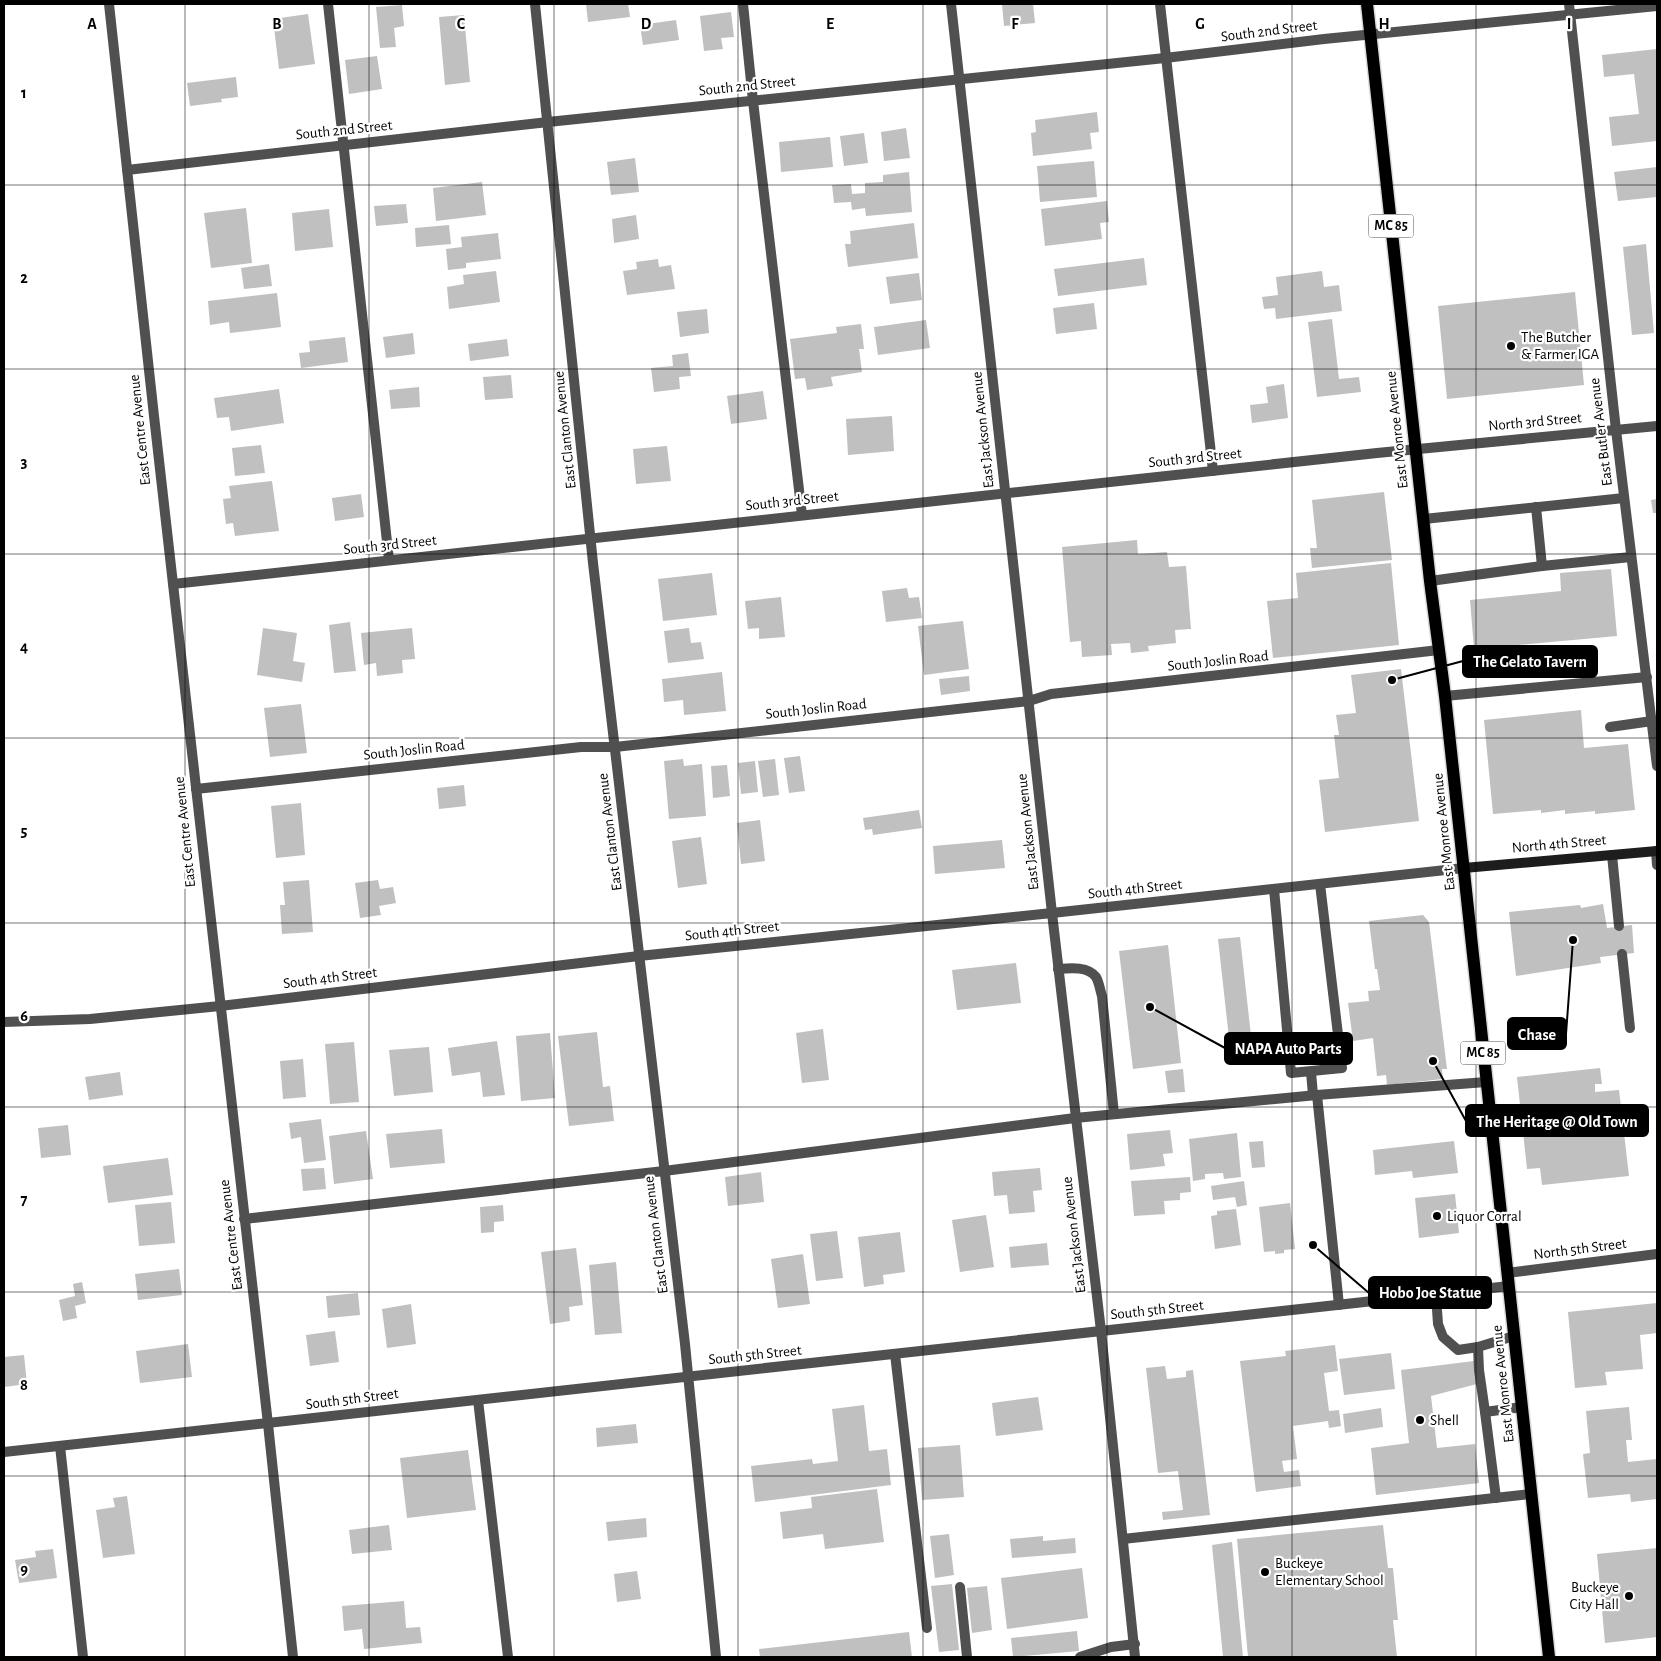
<svg xmlns="http://www.w3.org/2000/svg" width="1661" height="1661" font-family="'Alegreya Sans',sans-serif">
<style>
.building{fill:#c0c0c0}
.lines{fill:none;stroke-linecap:round;stroke-linejoin:round}
.primary-casing{stroke:#dbdbdb;stroke-width:15}
.lane{stroke:#505050;stroke-width:10}
.street{stroke:#505050;stroke-width:10}
.secondary{stroke:#1d1d1d;stroke-width:10}
.primary{stroke:#000;stroke-width:12}
.grid{fill:none;stroke:#000;stroke-width:1;stroke-opacity:0.55}
.poi-dot{fill:#000;stroke:#fff;stroke-width:2}
.labels{text-anchor:middle;dominant-baseline:central;stroke-width:4.5;stroke-linejoin:round;paint-order:stroke}
.shield{fill:#fff;stroke:#4c4c4c;stroke-width:1}
.shield-label{font-size:14px;font-weight:bold;fill:#000}
.street-label{font-size:15px;fill:#000;stroke:#fff}
.poi-label{font-size:15px;fill:#000;stroke:#fff;text-anchor:start}
.grid-label{font-size:16px;text-anchor:middle;font-weight:bold;fill:#000;stroke:#fff;stroke-width:4.5;stroke-linejoin:round;paint-order:stroke}
.leader{fill:none;stroke:#000;stroke-width:2}
.callout-dot{fill:#000;stroke:#fff;stroke-width:2}
.callout{fill:#000;stroke:#000;stroke-width:2}
.callout-label{font-size:16px;text-anchor:middle;font-weight:bold;fill:#fff}
</style>
<rect width="100%" height="100%" fill="#fff"/>
<g class="building">
<polygon points="586,4 628,4 630,17 588,22"/>
<polygon points="1002,4 1033,4 1035,23 1004,26"/>
<polygon points="402,5 404,26 394,28 396,47 380,48 376,7"/>
<polygon points="731,12 734,37 721,38 723,49 704,51 700,16"/>
<polygon points="308,14 315,64 279,69 273,19"/>
<polygon points="464,15 470,82 445,85 439,17"/>
<polygon points="676,20 679,40 643,45 640,25"/>
<polygon points="1657,49 1657,141 1612,146 1609,117 1639,114 1634,74 1604,77 1602,55"/>
<polygon points="377,56 382,89 349,94 345,60"/>
<polygon points="236,77 238,97 221,99 222,102 190,106 187,83"/>
<polygon points="1097,112 1099,132 1090,133 1092,149 1033,156 1031,133 1036,132 1035,120"/>
<polygon points="906,128 910,158 884,161 881,132"/>
<polygon points="864,133 868,163 844,166 840,136"/>
<polygon points="830,137 833,167 781,172 779,142"/>
<polygon points="635,158 639,192 611,195 607,162"/>
<polygon points="1094,161 1097,197 1040,202 1037,166"/>
<polygon points="1657,167 1657,197 1618,201 1614,172"/>
<polygon points="909,172 912,212 866,216 865,208 852,210 851,202 834,203 832,185 851,184 852,194 865,193 865,183 883,182 883,175"/>
<polygon points="482,182 486,215 436,221 433,188"/>
<polygon points="1107,201 1109,222 1100,223 1102,239 1045,246 1041,209"/>
<polygon points="406,204 408,223 376,226 374,206"/>
<polygon points="246,208 252,263 211,268 204,213"/>
<polygon points="329,209 333,247 295,251 292,213"/>
<polygon points="636,215 639,239 614,243 612,219"/>
<polygon points="914,223 918,258 848,267 845,244 851,244 850,231"/>
<polygon points="449,225 451,244 416,247 415,228"/>
<polygon points="498,233 501,259 466,263 466,268 448,270 446,249 462,247 461,237"/>
<polygon points="1646,244 1654,333 1632,335 1623,247"/>
<polygon points="1144,258 1147,285 1058,296 1054,269"/>
<polygon points="658,259 659,267 671,265 675,289 627,295 623,271 637,269 636,262"/>
<polygon points="269,264 272,286 244,289 241,268"/>
<polygon points="496,271 500,302 449,309 447,287 464,284 463,275"/>
<polygon points="1322,271 1324,287 1339,285 1342,311 1276,319 1275,308 1264,309 1262,297 1278,295 1276,277"/>
<polygon points="919,273 922,300 890,304 886,277"/>
<polygon points="1575,292 1584,385 1447,399 1438,306"/>
<polygon points="277,293 281,327 230,333 229,322 210,325 208,301"/>
<polygon points="1094,303 1097,329 1056,334 1053,308"/>
<polygon points="707,309 709,333 680,337 677,312"/>
<polygon points="1332,319 1339,379 1359,377 1361,392 1317,397 1308,322"/>
<polygon points="926,320 930,348 878,355 874,327"/>
<polygon points="861,324 864,349 859,349 862,372 831,377 833,386 807,390 805,378 795,379 790,339 837,333 836,327"/>
<polygon points="413,333 415,354 386,358 383,337"/>
<polygon points="345,337 348,362 301,368 299,353 310,352 309,341"/>
<polygon points="507,339 509,356 470,361 468,344"/>
<polygon points="688,353 691,376 679,377 680,389 654,392 651,368 673,366 672,355"/>
<polygon points="511,375 513,398 485,400 483,377"/>
<polygon points="1284,384 1288,418 1252,423 1250,405 1268,403 1266,387"/>
<polygon points="419,387 420,407 391,409 389,390"/>
<polygon points="279,389 284,423 231,431 229,417 217,418 214,398"/>
<polygon points="763,391 767,419 731,424 727,396"/>
<polygon points="892,416 894,451 848,455 846,419"/>
<polygon points="261,445 265,473 235,476 232,448"/>
<polygon points="667,446 671,481 636,484 633,449"/>
<polygon points="272,481 279,531 235,536 233,523 226,524 223,499 231,498 229,486"/>
<polygon points="1384,492 1392,560 1312,568 1310,548 1317,548 1312,500"/>
<polygon points="361,494 364,517 335,521 332,498"/>
<polygon points="1657,499 1657,513 1653,513 1651,500"/>
<polygon points="1137,540 1138,554 1167,552 1169,567 1186,566 1191,629 1175,630 1176,643 1148,646 1149,651 1131,653 1130,643 1111,644 1112,655 1082,657 1081,641 1070,642 1062,547"/>
<polygon points="1391,563 1399,645 1273,658 1267,601 1298,598 1296,573"/>
<polygon points="1611,569 1617,636 1474,649 1470,600 1561,591 1560,573"/>
<polygon points="712,573 717,615 663,621 658,579"/>
<polygon points="907,588 909,598 919,597 922,618 886,622 882,591"/>
<polygon points="781,597 785,637 759,639 759,628 748,629 745,601"/>
<polygon points="963,621 969,669 924,675 918,626"/>
<polygon points="350,622 356,671 334,673 329,625"/>
<polygon points="263,628 297,633 293,661 305,663 302,682 257,675"/>
<polygon points="412,628 415,659 402,660 403,673 377,676 376,663 364,665 361,633"/>
<polygon points="689,628 691,643 701,642 704,659 668,663 664,631"/>
<polygon points="1401,669 1419,821 1325,832 1319,780 1339,778 1334,735 1339,735 1336,715 1356,713 1351,675"/>
<polygon points="722,672 726,711 684,715 683,700 664,702 662,679"/>
<polygon points="969,676 970,691 941,695 939,679"/>
<polygon points="301,704 307,753 270,757 264,708"/>
<polygon points="1581,710 1584,748 1628,744 1635,810 1595,814 1595,811 1565,814 1565,810 1541,813 1541,810 1493,814 1484,720"/>
<polygon points="800,756 805,791 789,793 784,758"/>
<polygon points="683,759 684,766 702,764 706,816 669,819 664,761"/>
<polygon points="775,759 779,795 763,797 758,761"/>
<polygon points="755,761 758,792 741,794 738,763"/>
<polygon points="727,765 730,796 713,798 711,766"/>
<polygon points="464,785 466,806 439,809 437,788"/>
<polygon points="301,803 305,855 276,858 271,806"/>
<polygon points="919,810 922,828 873,835 872,829 865,830 863,818"/>
<polygon points="760,820 765,861 741,864 737,823"/>
<polygon points="701,837 707,884 678,888 672,841"/>
<polygon points="1002,840 1005,868 935,874 933,846"/>
<polygon points="309,880 313,932 282,934 280,905 285,905 283,882"/>
<polygon points="378,880 380,889 393,887 396,903 379,906 381,915 360,918 355,883"/>
<polygon points="1603,904 1607,928 1632,925 1634,953 1600,957 1601,963 1516,976 1509,912 1580,905 1581,908"/>
<polygon points="1423,915 1429,922 1447,1069 1442,1069 1443,1079 1387,1085 1386,1075 1377,1076 1373,1038 1353,1041 1348,1003 1369,1001 1368,991 1380,990 1377,969 1375,969 1369,921"/>
<polygon points="1240,937 1254,1063 1232,1065 1218,939"/>
<polygon points="1168,945 1181,1063 1133,1069 1119,951"/>
<polygon points="1016,963 1021,1003 957,1010 952,970"/>
<polygon points="823,1029 829,1080 802,1083 796,1033"/>
<polygon points="597,1032 603,1087 610,1086 614,1121 569,1126 558,1036"/>
<polygon points="550,1033 555,1098 521,1101 516,1036"/>
<polygon points="497,1041 505,1095 483,1097 480,1072 452,1076 448,1048"/>
<polygon points="354,1042 359,1102 330,1104 325,1044"/>
<polygon points="429,1047 433,1092 394,1096 389,1050"/>
<polygon points="303,1059 306,1097 283,1099 280,1061"/>
<polygon points="1600,1068 1602,1084 1595,1084 1595,1092 1619,1090 1629,1176 1542,1185 1540,1168 1527,1169 1517,1077"/>
<polygon points="1183,1069 1185,1092 1168,1093 1165,1071"/>
<polygon points="120,1072 123,1095 89,1100 85,1077"/>
<polygon points="321,1119 326,1160 304,1163 301,1137 291,1139 289,1123"/>
<polygon points="68,1125 71,1155 41,1158 38,1128"/>
<polygon points="442,1129 445,1163 390,1168 386,1134"/>
<polygon points="1170,1130 1173,1153 1163,1154 1165,1166 1130,1170 1127,1134"/>
<polygon points="366,1131 373,1179 334,1184 329,1136"/>
<polygon points="1237,1133 1241,1177 1224,1179 1223,1173 1205,1174 1205,1179 1193,1181 1189,1139"/>
<polygon points="1263,1141 1265,1167 1252,1168 1249,1142"/>
<polygon points="1454,1141 1458,1173 1413,1178 1412,1171 1375,1175 1373,1150"/>
<polygon points="168,1158 173,1195 108,1203 103,1166"/>
<polygon points="324,1168 326,1189 303,1191 301,1169"/>
<polygon points="1040,1168 1042,1190 1033,1191 1035,1212 1009,1214 1007,1195 994,1196 992,1172"/>
<polygon points="761,1172 764,1202 728,1206 725,1177"/>
<polygon points="1190,1177 1191,1192 1180,1193 1180,1200 1164,1201 1165,1214 1134,1216 1131,1181"/>
<polygon points="1244,1181 1247,1205 1237,1207 1235,1197 1213,1200 1211,1186"/>
<polygon points="1455,1194 1459,1233 1419,1238 1415,1198"/>
<polygon points="171,1202 175,1243 139,1246 135,1205"/>
<polygon points="1290,1203 1295,1249 1284,1250 1284,1253 1275,1254 1275,1251 1264,1252 1259,1207"/>
<polygon points="503,1205 504,1221 494,1222 494,1232 481,1233 480,1207"/>
<polygon points="1236,1209 1241,1245 1215,1249 1211,1216 1217,1215 1217,1211"/>
<polygon points="986,1215 994,1267 960,1272 952,1220"/>
<polygon points="837,1231 843,1278 816,1281 810,1234"/>
<polygon points="900,1232 905,1272 883,1275 884,1284 864,1287 858,1237"/>
<polygon points="1047,1243 1049,1265 1011,1268 1009,1247"/>
<polygon points="576,1248 583,1305 569,1307 570,1321 550,1324 541,1252"/>
<polygon points="803,1254 810,1304 778,1308 771,1259"/>
<polygon points="616,1262 622,1333 595,1335 589,1265"/>
<polygon points="179,1269 182,1295 138,1300 135,1274"/>
<polygon points="82,1282 86,1303 75,1306 77,1318 63,1321 59,1300 75,1296 73,1284"/>
<polygon points="358,1293 360,1315 328,1318 326,1296"/>
<polygon points="1657,1303 1657,1333 1640,1335 1643,1369 1605,1372 1607,1385 1575,1388 1568,1312"/>
<polygon points="411,1304 416,1344 387,1348 382,1309"/>
<polygon points="335,1331 339,1362 310,1366 306,1335"/>
<polygon points="188,1344 192,1377 140,1383 136,1351"/>
<polygon points="1335,1345 1338,1371 1324,1373 1329,1411 1339,1410 1341,1426 1329,1428 1328,1421 1293,1426 1297,1459 1282,1461 1284,1472 1299,1470 1301,1486 1256,1492 1240,1361 1286,1356 1285,1351"/>
<polygon points="1391,1353 1395,1389 1344,1395 1339,1359"/>
<polygon points="24,1355 27,1384 4,1387 4,1357"/>
<polygon points="1474,1361 1477,1384 1431,1396 1437,1448 1475,1444 1479,1483 1376,1495 1371,1448 1409,1443 1401,1370"/>
<polygon points="1165,1366 1167,1379 1186,1377 1186,1371 1193,1370 1210,1515 1163,1520 1162,1512 1183,1510 1178,1471 1158,1473 1146,1368"/>
<polygon points="1038,1397 1043,1430 996,1436 992,1403"/>
<polygon points="864,1405 869,1451 887,1449 891,1485 755,1502 751,1466 812,1459 813,1464 838,1461 832,1409"/>
<polygon points="1629,1407 1632,1440 1626,1440 1628,1462 1657,1459 1657,1499 1631,1502 1630,1494 1588,1498 1583,1454 1590,1453 1586,1411"/>
<polygon points="1381,1408 1383,1427 1345,1433 1343,1414"/>
<polygon points="636,1424 638,1443 597,1447 596,1428"/>
<polygon points="960,1445 964,1497 922,1500 918,1448"/>
<polygon points="468,1450 476,1510 407,1518 400,1458"/>
<polygon points="877,1489 884,1542 825,1549 823,1534 783,1539 780,1512 812,1508 811,1497"/>
<polygon points="127,1496 135,1554 103,1558 96,1510 115,1507 113,1498"/>
<polygon points="646,1518 647,1537 608,1541 606,1522"/>
<polygon points="389,1525 392,1550 352,1554 349,1530"/>
<polygon points="1383,1525 1388,1568 1393,1568 1398,1620 1393,1620 1397,1657 1248,1657 1237,1539"/>
<polygon points="949,1534 954,1575 935,1578 930,1536"/>
<polygon points="1043,1536 1043,1541 1075,1538 1076,1553 1012,1558 1010,1539"/>
<polygon points="1232,1542 1243,1657 1223,1657 1212,1545"/>
<polygon points="1657,1548 1657,1637 1605,1643 1597,1554"/>
<polygon points="53,1549 57,1578 19,1583 15,1560 36,1557 35,1551"/>
<polygon points="1082,1568 1088,1618 1007,1629 1001,1578"/>
<polygon points="637,1571 641,1599 617,1602 614,1574"/>
<polygon points="952,1584 959,1650 939,1652 931,1586"/>
<polygon points="987,1586 992,1630 972,1633 967,1588"/>
<polygon points="404,1601 406,1628 420,1627 422,1643 364,1649 362,1629 344,1631 342,1606"/>
<polygon points="1077,1631 1079,1651 1013,1657 1011,1638"/>
<polygon points="909,1632 912,1657 760,1657 759,1649"/>
</g>
<g class="lines">
<g class="primary-casing">
<polyline id="primary" points="1367,4 1430,581 1445,696 1549,1657"/>
</g>
<g class="lane">
<polyline points="328,4 389,560"/>
<polyline points="743,4 753,101 802,515"/>
<polyline points="1160,4 1213,471"/>
<polyline points="1536,507 1542,566"/>
<polyline points="1424,519 1624,498"/>
<polyline points="1430,581 1542,566 1631,557"/>
<polyline points="1445,696 1647,677"/>
<polyline points="1610,727 1652,721"/>
<polyline points="196,789 581,747 615,747 1029,701 1051,694 1439,650"/>
<polyline points="1612,855 1619,926"/>
<polyline points="1274,889 1291,1073 1342,1068 1320,884"/>
<polyline points="1622,954 1630,1028"/>
<path d="M 1058,969 C 1070,968 1088,966 1096,977 C 1099,982 1100,990 1102,996 L 1114,1114"/>
<polyline points="1311,1072 1313,1095"/>
<polyline points="1317,1095 1339,1305"/>
<polyline points="244,1219 664,1171 1075,1118 1317,1095 1486,1082"/>
<polyline points="1436,1295 1438,1324 1443,1337 1458,1350 1478,1347"/>
<polyline points="1514,1336 1478,1347 1479,1370 1485,1412 1522,1407"/>
<polyline points="895,1354 927,1628"/>
<polyline points="478,1400 508,1657"/>
<polyline points="1485,1412 1496,1498"/>
<polyline points="60,1446 83,1657"/>
<polyline points="1123,1539 1531,1494"/>
<polyline points="960,1587 967,1657"/>
<polyline points="1080,1657 1111,1647 1135,1644"/>
</g>
<g class="street">
<polyline points="109,4 154,416 268,1424 293,1657"/>
<polyline points="535,4 593,563 685,1344 716,1657"/>
<polyline points="951,4 1052,913 1101,1331 1135,1657"/>
<polyline points="1569,4 1616,430 1657,766"/>
<polyline points="127,170 548,122 1165,58 1324,39 1657,6"/>
<polyline points="173,584 1377,453 1657,426"/>
<polyline points="1656,851 1657,865"/>
<polyline points="4,1022 90,1019 220,1006 639,956 1052,913 1464,868"/>
<polyline points="1507,1273 1657,1254"/>
<polyline points="4,1452 1509,1286"/>
</g>
<polyline class="secondary" points="1464,868 1657,851"/>
<use href="#primary" class="primary"/>
</g>
<path class="grid" d="M 185,4 L 185,1657M 369,4 L 369,1657M 554,4 L 554,1657M 738,4 L 738,1657M 923,4 L 923,1657M 1107,4 L 1107,1657M 1292,4 L 1292,1657M 1476,4 L 1476,1657M 4,185 L 1657,185M 4,369 L 1657,369M 4,554 L 1657,554M 4,738 L 1657,738M 4,923 L 1657,923M 4,1107 L 1657,1107M 4,1292 L 1657,1292M 4,1476 L 1657,1476"/>
<g class="poi-dot">
<circle cx="1511" cy="346" r="5"/>
<circle cx="1437" cy="1216" r="5"/>
<circle cx="1420" cy="1420" r="5"/>
<circle cx="1265" cy="1572" r="5"/>
<circle cx="1629" cy="1596" r="5"/>
</g>
<g class="labels">
<g class="shield">
<rect x="1368.5" y="214.5" width="45" height="23" rx="4"/>
<rect x="1460.5" y="1041.5" width="45" height="23" rx="4"/>
</g>
<g class="shield-label">
<text x="1391" y="226">MC 85</text>
<text x="1483" y="1053">MC 85</text>
</g>
<g class="street-label">
<text transform="translate(1269 31) rotate(-7)">South 2nd Street</text>
<text transform="translate(747 86) rotate(-6)">South 2nd Street</text>
<text transform="translate(344 130) rotate(-6)">South 2nd Street</text>
<text transform="translate(1535 422) rotate(-5)">North 3rd Street</text>
<text transform="translate(140 430) rotate(-96)">East Centre Avenue</text>
<text transform="translate(565 430) rotate(-96)">East Clanton Avenue</text>
<text transform="translate(983 430) rotate(-96)">East Jackson Avenue</text>
<text transform="translate(1397 430) rotate(-96)">East Monroe Avenue</text>
<text transform="translate(1601 432) rotate(-97)">East Butler Avenue</text>
<text transform="translate(1195 458) rotate(-6)">South 3rd Street</text>
<text transform="translate(792 501) rotate(-6)">South 3rd Street</text>
<text transform="translate(390 545) rotate(-6)">South 3rd Street</text>
<text transform="translate(1218 661) rotate(-6)">South Joslin Road</text>
<text transform="translate(816 709) rotate(-6)">South Joslin Road</text>
<text transform="translate(414 750) rotate(-6)">South Joslin Road</text>
<text transform="translate(185 832) rotate(-96)">East Centre Avenue</text>
<text transform="translate(610 832) rotate(-97)">East Clanton Avenue</text>
<text transform="translate(1028 832) rotate(-96)">East Jackson Avenue</text>
<text transform="translate(1444 832) rotate(-96)">East Monroe Avenue</text>
<text transform="translate(1559 844) rotate(-5)">North 4th Street</text>
<text transform="translate(1135 889) rotate(-6)">South 4th Street</text>
<text transform="translate(732 931) rotate(-6)">South 4th Street</text>
<text transform="translate(330 978) rotate(-7)">South 4th Street</text>
<text transform="translate(231 1235) rotate(-97)">East Centre Avenue</text>
<text transform="translate(656 1235) rotate(-97)">East Clanton Avenue</text>
<text transform="translate(1074 1235) rotate(-97)">East Jackson Avenue</text>
<text transform="translate(1580 1249) rotate(-7)">North 5th Street</text>
<text transform="translate(1157 1310) rotate(-6)">South 5th Street</text>
<text transform="translate(755 1355) rotate(-6)">South 5th Street</text>
<text transform="translate(1503 1384) rotate(-96)">East Monroe Avenue</text>
<text transform="translate(352 1399) rotate(-7)">South 5th Street</text>
</g>
<g class="poi-label">
<text x="1521" y="337">The Butcher<tspan x="1521" dy="17">&amp; Farmer IGA</tspan></text>
<text x="1447" y="1216">Liquor Corral</text>
<text x="1430" y="1420">Shell</text>
<text x="1275" y="1563">Buckeye<tspan x="1275" dy="17">Elementary School</tspan></text>
<text x="1619" y="1587" text-anchor="end">Buckeye<tspan x="1619" dy="17">City Hall</tspan></text>
</g>
</g>
<g class="grid-label">
<text x="92" y="29">A</text>
<text x="277" y="29">B</text>
<text x="461" y="29">C</text>
<text x="646" y="29">D</text>
<text x="830" y="29">E</text>
<text x="1015" y="29">F</text>
<text x="1200" y="29">G</text>
<text x="1384" y="29">H</text>
<text x="1569" y="29">I</text>
<text x="24" y="98">1</text>
<text x="24" y="283">2</text>
<text x="24" y="467">3</text>
<text x="24" y="652">4</text>
<text x="24" y="836">5</text>
<text x="24" y="1021">6</text>
<text x="24" y="1205">7</text>
<text x="24" y="1390">8</text>
<text x="24" y="1574">9</text>
</g>
<path class="leader" d="M1392 680L1463 661M1573 940L1566 1034M1150 1007L1225 1048M1433 1061L1466 1121M1313 1245L1369 1293"/>
<g class="callout-dot">
<circle cx="1392" cy="680" r="5"/>
<circle cx="1573" cy="940" r="5"/>
<circle cx="1150" cy="1007" r="5"/>
<circle cx="1433" cy="1061" r="5"/>
<circle cx="1313" cy="1245" r="5"/>
</g>
<g class="callout">
<rect x="1463" y="646" width="134" height="31" rx="5"/>
<rect x="1508" y="1018" width="58" height="31" rx="5"/>
<rect x="1225" y="1033" width="127" height="31" rx="5"/>
<rect x="1466" y="1105" width="182" height="31" rx="5"/>
<rect x="1369" y="1277" width="122" height="31" rx="5"/>
</g>
<g class="callout-label">
<text x="1530" y="667">The Gelato Tavern</text>
<text x="1537" y="1040">Chase</text>
<text x="1288" y="1054">NAPA Auto Parts</text>
<text x="1557" y="1127">The Heritage @ Old Town</text>
<text x="1430" y="1298">Hobo Joe Statue</text>
</g>
<rect width="1661" height="1661" fill="none" stroke="#000000" stroke-width="10"/>
</svg>
